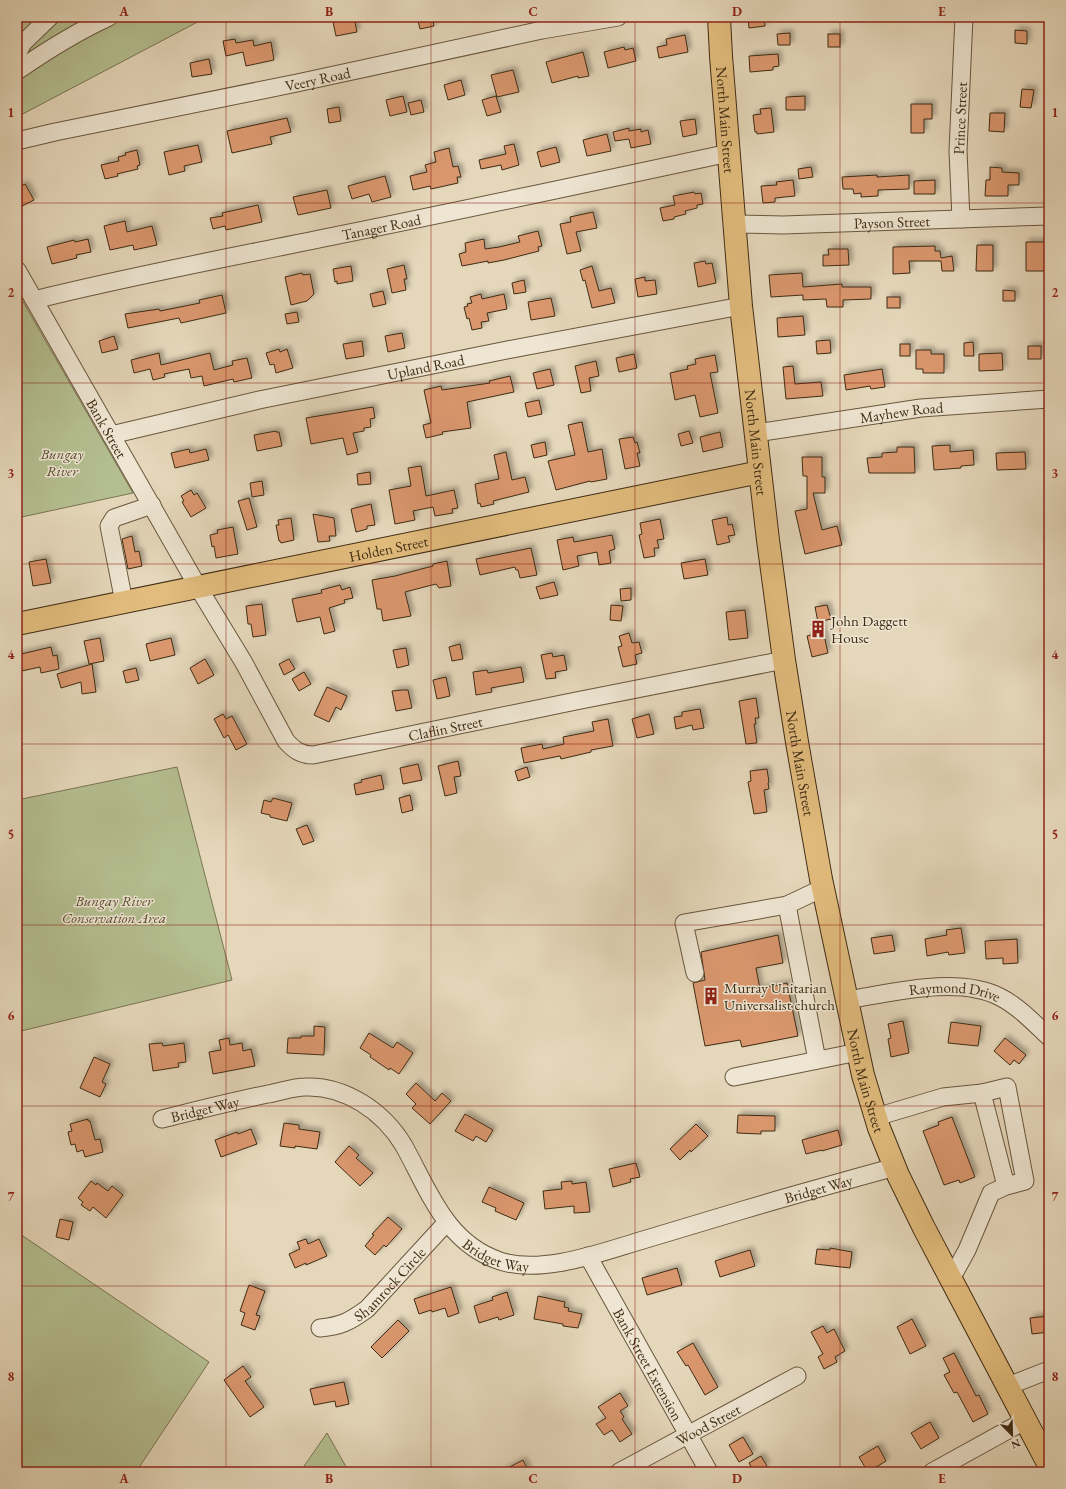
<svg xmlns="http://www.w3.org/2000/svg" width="1066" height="1489" font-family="'EB Garamond',serif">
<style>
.green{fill:#b4be90;stroke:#7a7552}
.building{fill:#da976e;stroke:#3f2c13;filter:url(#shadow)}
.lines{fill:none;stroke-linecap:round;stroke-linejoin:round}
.minor-casing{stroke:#68573d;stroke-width:19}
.major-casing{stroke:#3f2c13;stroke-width:24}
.minor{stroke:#eee5d2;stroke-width:17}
.major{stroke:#e2bc7d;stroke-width:22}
.grid{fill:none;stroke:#8f2418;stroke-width:1;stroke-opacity:0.55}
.labels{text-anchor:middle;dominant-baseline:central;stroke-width:3;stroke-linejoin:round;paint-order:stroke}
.street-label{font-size:15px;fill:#3f2c13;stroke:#eee5d2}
.park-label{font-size:15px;font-style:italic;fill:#56492c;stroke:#eee5d2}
.poi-label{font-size:15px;fill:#3f2c13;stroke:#eee5d2;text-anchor:start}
.neatline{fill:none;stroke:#8f2418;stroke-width:1.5}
.grid-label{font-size:13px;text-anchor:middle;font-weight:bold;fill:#8f2418}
</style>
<defs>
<filter id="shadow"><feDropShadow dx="3.5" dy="-3.5" stdDeviation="2" flood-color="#0004"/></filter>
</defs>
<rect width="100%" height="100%" fill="#e5d7ba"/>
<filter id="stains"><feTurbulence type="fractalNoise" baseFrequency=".005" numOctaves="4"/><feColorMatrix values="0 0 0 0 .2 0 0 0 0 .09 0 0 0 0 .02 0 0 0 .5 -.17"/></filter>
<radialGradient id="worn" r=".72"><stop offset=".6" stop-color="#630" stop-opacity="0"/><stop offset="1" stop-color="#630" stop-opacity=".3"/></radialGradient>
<g class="green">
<polygon points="24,17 207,17 17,117 17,24"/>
<polygon points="17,291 133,493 17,518"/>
<polygon points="177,767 232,980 17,1032 17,800"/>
<polygon points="17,1232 209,1362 136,1472 17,1472"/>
<polygon points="327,1433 349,1472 300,1472"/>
</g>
<g class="building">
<polygon points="340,17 354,17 357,32 336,36 333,22 341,21"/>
<polygon points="417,17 432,17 434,26 420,29"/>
<polygon points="748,17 764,17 765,26 749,28"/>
<polygon points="1015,30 1027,31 1027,44 1015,43"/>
<polygon points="790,33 790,45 778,45 777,34"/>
<rect x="828" y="34" width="12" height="13"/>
<polygon points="685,35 688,52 659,58 657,47 667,45 666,39"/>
<polygon points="235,39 236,43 253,40 254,46 271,42 274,60 246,66 243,52 226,56 223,41"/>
<polygon points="624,47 625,50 633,48 636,61 608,68 604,52"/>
<polygon points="583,52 589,76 578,78 578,76 552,83 546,62"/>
<polygon points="778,54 779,66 773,67 773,70 750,72 749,56"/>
<polygon points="209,59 212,74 192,77 190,63"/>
<polygon points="513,70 519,92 497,97 491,75"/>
<polygon points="461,80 465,95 448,100 444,85"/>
<polygon points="1022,89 1034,90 1031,108 1020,107"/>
<polygon points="403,96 407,112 390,116 386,100"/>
<polygon points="496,96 501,112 487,116 482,100"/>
<polygon points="805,96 805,110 786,110 786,97"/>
<polygon points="421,100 424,112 411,115 408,103"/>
<polygon points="911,104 932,104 932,119 924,119 924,133 911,133"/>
<polygon points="339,107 341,121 329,123 327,109"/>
<polygon points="771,108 774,132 757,134 757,132 755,132 753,115 761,114 760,109"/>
<polygon points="990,113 1005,113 1004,132 989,131"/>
<polygon points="287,118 291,132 270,137 272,144 232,153 227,131"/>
<polygon points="695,119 697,134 683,137 680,121"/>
<polygon points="629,128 629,131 641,129 641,132 648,130 651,144 631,148 629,139 615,141 613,132"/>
<polygon points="607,134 611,151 587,156 583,140"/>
<polygon points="514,144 519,165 502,170 501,165 481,169 479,160 506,154 504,146"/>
<polygon points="198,145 202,162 184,166 185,171 169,175 164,152"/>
<polygon points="556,147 560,162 541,167 537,152"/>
<polygon points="449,148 453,167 458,166 461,177 457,177 458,183 431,189 430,186 413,190 410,176 427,172 425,165 436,162 434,152"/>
<polygon points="137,150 140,165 137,166 138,169 117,174 118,176 105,179 101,165 119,161 118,157 126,155 125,153"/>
<polygon points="811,167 813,177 799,179 798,169"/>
<polygon points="990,167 1002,168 1002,172 1019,173 1019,185 1008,185 1008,196 985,196 986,180 990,180"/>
<polygon points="877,175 877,177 909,175 909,189 878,190 878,196 861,197 861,193 854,194 853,189 843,189 842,177"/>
<polygon points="385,176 391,197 372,202 369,194 352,199 348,186"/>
<polygon points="793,180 795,196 775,198 775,202 763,203 761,186 777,185 776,182"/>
<polygon points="935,180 935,194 914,194 914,181"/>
<polygon points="25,184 34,200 20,207 17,201 17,188"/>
<polygon points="327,190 331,208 298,215 293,197"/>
<polygon points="694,192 695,194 701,193 703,204 697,205 697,208 685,211 686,214 674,217 674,219 663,221 660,208 675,205 673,196"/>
<polygon points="258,205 262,222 226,230 225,226 213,229 210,218 223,216 222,213"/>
<polygon points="593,212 597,228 576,232 581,251 567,254 560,224 571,222 570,217"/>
<polygon points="125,221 127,232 152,226 157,245 134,250 133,245 110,250 104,226"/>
<polygon points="538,231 542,246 538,247 539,251 504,260 488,263 488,261 462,266 459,254 466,252 465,243 484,239 485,249 499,247 520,242 518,236"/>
<polygon points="88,239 91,252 76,255 77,258 52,264 47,247 74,240 75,242"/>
<polygon points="1026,242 1047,242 1046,271 1026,271"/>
<polygon points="977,245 993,245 993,271 976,271"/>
<polygon points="935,246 935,251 940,251 941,258 952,256 954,271 942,271 941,261 909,261 910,273 893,274 893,247"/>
<polygon points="828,249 848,249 849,265 823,266 823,255 829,255"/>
<polygon points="705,261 706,264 712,263 716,283 698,287 694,263"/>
<polygon points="404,265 407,279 404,279 406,290 392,293 387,269"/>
<polygon points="351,266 353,281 337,284 337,281 335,282 333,269"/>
<polygon points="592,266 599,291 611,288 615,303 592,308 585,280 583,281 580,270"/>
<polygon points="302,273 303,275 310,274 314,294 307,301 291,305 285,277"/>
<polygon points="802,273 803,287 842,284 842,287 871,287 871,299 843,300 843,307 827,307 826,299 803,300 803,295 771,297 769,275"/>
<polygon points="645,277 645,281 655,280 657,294 638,297 635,279"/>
<polygon points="524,280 526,292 514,294 512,283"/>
<polygon points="1003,290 1015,291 1015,301 1003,301"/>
<polygon points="383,291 386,304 373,307 370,294"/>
<polygon points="481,294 482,299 504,294 507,309 487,313 489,321 481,322 482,328 472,330 469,318 467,319 464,307 468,306 467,304 472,303 470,297"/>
<polygon points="222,295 226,313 181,323 179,318 128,328 125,314 159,309 160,311 200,303 199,300"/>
<rect x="887" y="297" width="13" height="11"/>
<polygon points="551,298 555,316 531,320 528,302"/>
<polygon points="297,312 299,322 287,324 285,314"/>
<polygon points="803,316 805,335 778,337 777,318"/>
<polygon points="402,333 405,348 388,352 385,336"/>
<polygon points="114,336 118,349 102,353 99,341"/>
<polygon points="830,340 831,353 817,354 816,341"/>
<polygon points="362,341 364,356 346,359 343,344"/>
<polygon points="973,342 974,356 964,356 964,343"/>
<rect x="900" y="344" width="10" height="12"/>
<rect x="1028" y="346" width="13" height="13"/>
<polygon points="279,349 280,352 287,349 293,368 276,373 274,364 270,365 266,353"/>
<polygon points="916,350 931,350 931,354 944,354 944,373 923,373 923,369 916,369"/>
<polygon points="159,353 161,365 210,353 214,370 233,365 232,361 247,358 252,378 234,382 233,379 204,386 202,376 191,378 189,369 164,374 165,377 153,380 150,369 134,373 131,360"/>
<polygon points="1002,353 1003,370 979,371 979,354"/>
<polygon points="634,354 637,368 619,372 616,358"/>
<polygon points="715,355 718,372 710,373 718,413 700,417 695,395 675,400 670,373 688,369 687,366 696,364 695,359"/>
<polygon points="596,361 599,376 589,378 591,391 581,393 575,366"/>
<polygon points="793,366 795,384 821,382 823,396 786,399 783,367"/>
<polygon points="550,369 554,385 537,389 533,373"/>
<polygon points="882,369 885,387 871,389 870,386 846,390 844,375"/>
<polygon points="510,376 514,392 467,402 471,428 442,432 443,434 426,438 423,425 431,423 424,390 441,386 442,390 490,383 489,381"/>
<polygon points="539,400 542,414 528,417 525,403"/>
<polygon points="373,407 375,418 370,419 371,427 364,428 364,431 353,433 358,452 347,455 343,438 311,444 306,418"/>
<polygon points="582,422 588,452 602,449 607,479 591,482 590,481 556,490 548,461 575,455 568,425"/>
<polygon points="276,431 276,432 279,432 282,446 257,451 254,435"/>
<polygon points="689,431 693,443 681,446 678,434"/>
<polygon points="720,432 723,447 703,452 700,437"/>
<polygon points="633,437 635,443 637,442 640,453 637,453 640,466 625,469 619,439"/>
<polygon points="545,442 547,455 534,458 531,445"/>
<polygon points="950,445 950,452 973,450 974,465 961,466 961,468 934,470 932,446"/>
<polygon points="897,447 914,447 915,473 869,473 867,458 882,457 882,453 897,452"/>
<polygon points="189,449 190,453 206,449 209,460 175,468 171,453"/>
<polygon points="506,452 512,480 525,477 529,492 493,501 494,504 481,507 480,503 478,504 475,484 499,479 494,455"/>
<polygon points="1025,452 1026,469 997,470 996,453"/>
<polygon points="802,457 822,457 822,477 825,477 825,493 813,493 822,530 837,526 842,545 805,554 795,511 807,509 807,476 803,476"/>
<polygon points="421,466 426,496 454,490 458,508 452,509 453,513 435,516 433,507 413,511 415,520 395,524 389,490 411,486 408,468"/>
<polygon points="370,472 371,484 358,485 357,474"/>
<polygon points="262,481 264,495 252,497 250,483"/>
<polygon points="191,490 194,495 197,493 206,508 191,517 182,502 184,501 181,496"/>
<polygon points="249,498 257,527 247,530 238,501"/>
<polygon points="371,504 375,525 367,526 367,529 356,532 351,509"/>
<polygon points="313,514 334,518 336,536 329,536 330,541 318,542"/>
<polygon points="727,517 728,525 732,524 735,535 728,536 730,542 717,545 712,520"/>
<polygon points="291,518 294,540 281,543 280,541 279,541 276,525 279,525 278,520"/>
<polygon points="660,519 664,539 657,540 659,548 654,548 655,556 644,558 639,535 642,534 640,523"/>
<polygon points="233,527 238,554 216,558 214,546 212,547 210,535 218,533 217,530"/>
<polygon points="612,535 615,549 609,551 611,563 599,565 597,552 577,556 579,566 563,570 557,540 573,537 574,542"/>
<polygon points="132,536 135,552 139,551 142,566 128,569 122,539"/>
<polygon points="531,548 537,575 520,578 518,570 516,570 515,567 480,575 476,559"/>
<polygon points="46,559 51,583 33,586 29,562"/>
<polygon points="705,559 708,575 684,579 681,563"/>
<polygon points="447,561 451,586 439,588 436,584 405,592 411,616 383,621 381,609 377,609 372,580 395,576 433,566 433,564"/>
<polygon points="554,582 558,595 540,599 536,587"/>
<polygon points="340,585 342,590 350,587 353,598 344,600 345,603 329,608 335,631 324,634 320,617 297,622 292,599 322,593 321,590"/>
<polygon points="631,588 631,600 621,601 620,589"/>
<polygon points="262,604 266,635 253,637 251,624 248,624 246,606"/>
<polygon points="611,605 623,606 621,621 610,620"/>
<polygon points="827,605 831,619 818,622 815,607"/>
<polygon points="745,610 748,638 729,640 726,612"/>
<polygon points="821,622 828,653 812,657 807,636 814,634 811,624"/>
<polygon points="629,633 632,643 639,642 642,653 635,655 637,664 623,667 618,647 622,646 619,636"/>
<polygon points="100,638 104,661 89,664 84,641"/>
<polygon points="171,638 175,655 150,661 146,644"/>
<polygon points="460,644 463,659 452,661 449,647"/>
<polygon points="51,647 53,656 57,655 59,669 41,673 40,667 17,672 17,655"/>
<polygon points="406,648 409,665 397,668 393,650"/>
<polygon points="552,653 553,657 564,655 567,670 555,672 556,678 546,679 541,655"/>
<polygon points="205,659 214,675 198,684 190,668"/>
<polygon points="289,659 295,669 284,675 279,664"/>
<polygon points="92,664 96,692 82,694 81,682 61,688 57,674"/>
<polygon points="521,667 524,682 491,688 492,692 476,695 473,672 487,670 488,673"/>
<polygon points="136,668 139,680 126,683 123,671"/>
<polygon points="304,672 311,684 299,691 292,679"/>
<polygon points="446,677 450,696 437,699 433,680"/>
<polygon points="327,687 347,696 341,710 336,707 329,722 314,715"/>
<polygon points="402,690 408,690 412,708 396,711 392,691"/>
<polygon points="756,698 759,718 755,718 756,724 754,724 757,743 746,744 739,701"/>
<polygon points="700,709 704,728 693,730 692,725 676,729 674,717 682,716 682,712"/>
<polygon points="223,714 226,719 232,716 247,744 236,750 228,735 224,738 214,719"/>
<polygon points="649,714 654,734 637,738 632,719"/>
<polygon points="608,719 613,746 591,750 591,752 561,759 560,756 524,763 521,748 542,744 543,749 564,744 563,737 594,731 592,722"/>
<polygon points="458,761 461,776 454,777 457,793 445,796 438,766"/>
<polygon points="418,764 422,780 403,784 400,768"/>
<polygon points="527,767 530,777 518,781 515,771"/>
<polygon points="767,769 769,782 768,783 769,789 764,790 767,812 754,814 748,782 751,781 750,771"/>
<polygon points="381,775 384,789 356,795 354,784 362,782 361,780"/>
<polygon points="410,795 413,810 402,813 399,798"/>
<polygon points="273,798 292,803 287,821 270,817 270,815 261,813 264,800 271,802"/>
<polygon points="307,825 314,841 303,845 296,829"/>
<polygon points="961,928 965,953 949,955 948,952 927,956 925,939 947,935 946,930"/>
<polygon points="778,935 783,963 756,968 760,989 787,983 798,1036 742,1047 740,1040 705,1046 693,983 705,980 701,952"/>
<polygon points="892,935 895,951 874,954 871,938"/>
<polygon points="1017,939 1018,963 1003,964 1003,958 986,959 985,941"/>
<polygon points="903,1021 909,1053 891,1057 888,1039 891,1038 888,1024"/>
<polygon points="951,1022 981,1026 978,1046 948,1043"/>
<polygon points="314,1026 325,1027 324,1055 287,1053 288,1038 301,1038 301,1036 314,1036"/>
<polygon points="369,1033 393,1048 397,1042 413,1053 399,1074 390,1068 389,1070 370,1057 371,1055 360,1048"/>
<polygon points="229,1038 230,1045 242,1043 243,1051 251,1049 255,1066 213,1074 209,1052 221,1050 219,1040"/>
<polygon points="1005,1038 1026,1055 1019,1064 1014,1060 1010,1065 994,1051"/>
<polygon points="162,1043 163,1046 184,1043 186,1062 178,1063 179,1067 153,1071 149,1044"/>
<polygon points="94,1057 110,1064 102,1082 106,1084 100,1097 80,1088"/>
<polygon points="416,1083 435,1101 442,1093 451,1101 430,1124 412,1108 416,1104 406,1094"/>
<polygon points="465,1114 493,1130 486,1142 476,1136 473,1141 455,1131"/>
<polygon points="738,1115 775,1116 775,1131 761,1131 761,1134 737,1133"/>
<polygon points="952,1117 975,1177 960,1183 959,1180 944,1185 923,1131 939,1125 938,1122"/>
<polygon points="88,1119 88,1121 90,1121 95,1140 100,1139 103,1152 85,1157 83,1150 77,1152 75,1144 71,1145 68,1132 72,1131 70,1124"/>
<polygon points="284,1123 299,1125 299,1129 320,1132 317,1149 295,1146 295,1148 280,1146"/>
<polygon points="696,1124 708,1136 691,1152 690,1150 680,1160 670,1149"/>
<polygon points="251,1129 257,1144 221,1157 215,1140 237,1132 238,1134"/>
<polygon points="838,1130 842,1145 822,1151 822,1150 806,1154 802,1140"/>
<polygon points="349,1146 359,1155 356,1158 373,1173 360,1186 335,1162"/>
<polygon points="636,1163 640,1177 630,1179 631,1182 613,1187 609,1169"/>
<polygon points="91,1181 96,1185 97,1183 108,1191 112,1186 123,1195 106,1218 93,1207 90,1211 81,1205 83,1202 78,1198"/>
<polygon points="572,1181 572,1184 586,1182 590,1212 574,1213 574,1206 545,1209 543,1191 562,1189 561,1182"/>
<polygon points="489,1187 524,1203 516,1220 495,1211 496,1208 482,1202"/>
<polygon points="388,1217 402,1229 386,1247 384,1245 375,1255 365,1246 374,1235 372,1234"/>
<polygon points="60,1219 73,1222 69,1240 56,1237"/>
<polygon points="306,1239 308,1244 319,1239 327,1256 306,1265 306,1263 295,1268 289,1254 300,1249 297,1242"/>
<polygon points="830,1248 852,1252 850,1268 815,1264 817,1249 830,1250"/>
<polygon points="750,1250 755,1266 720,1277 715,1261"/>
<polygon points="677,1268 682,1285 647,1295 642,1278"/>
<polygon points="249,1285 265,1291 256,1315 260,1316 255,1330 241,1325 245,1313 240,1311"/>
<polygon points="451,1287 459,1313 448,1317 445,1308 432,1312 431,1310 419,1314 414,1299"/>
<polygon points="507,1292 514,1315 499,1320 498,1317 479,1323 474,1306 493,1300 492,1297"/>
<polygon points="538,1296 565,1302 564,1307 569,1308 568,1311 582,1314 578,1328 563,1326 563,1324 534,1319"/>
<polygon points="1049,1316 1049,1332 1032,1334 1030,1318"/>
<polygon points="912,1319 926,1346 910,1354 897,1327"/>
<polygon points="398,1320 409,1331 382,1358 371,1347"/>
<polygon points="823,1326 827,1333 834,1329 845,1351 835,1357 837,1362 824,1369 818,1357 823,1354 811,1332"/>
<polygon points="693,1343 718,1387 705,1395 688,1365 686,1366 677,1352"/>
<polygon points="954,1353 976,1396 979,1395 988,1414 973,1422 957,1392 954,1393 944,1375 950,1372 943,1358"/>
<polygon points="243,1366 251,1377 245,1381 264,1407 250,1417 224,1380"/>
<polygon points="344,1382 349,1404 336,1407 335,1401 314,1405 310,1389"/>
<polygon points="620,1393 628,1406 620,1411 624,1417 622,1419 632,1434 620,1442 612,1430 604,1435 596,1424 606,1418 598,1407"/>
<polygon points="930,1422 939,1438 921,1449 911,1433"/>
<polygon points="743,1437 753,1454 739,1462 729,1445"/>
<polygon points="878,1446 886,1461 868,1472 859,1457"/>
<polygon points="761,1456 767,1466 758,1472 754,1472 749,1463"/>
<polygon points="523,1460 529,1472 500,1472"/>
</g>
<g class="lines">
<g class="minor-casing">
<g id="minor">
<polyline points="17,54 23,43 50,17"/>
<path d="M 17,71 C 46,51 76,32 109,17"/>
<path id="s1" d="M 17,141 L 55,132 L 297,83 L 542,30 L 618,17"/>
<path id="s2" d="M 961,219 L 958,151 L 964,17"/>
<path id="s3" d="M 735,224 L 783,225 L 1049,216"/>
<path id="s4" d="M 17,270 L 198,587 L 244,663 L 286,741 C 294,750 301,755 313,755 L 576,701 L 784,660"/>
<path id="s5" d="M 34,300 C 130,276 227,258 324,238 C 459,211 594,182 729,153"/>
<path id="s6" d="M 756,433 L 921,408 L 1049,399"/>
<path id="s7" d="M 111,435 L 259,400 L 507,350 L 741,306"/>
<polyline points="124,602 109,526 114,518 152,505"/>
<polyline points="787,905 817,1060"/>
<polyline points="695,973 684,923 787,905 823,888"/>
<path id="s8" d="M 847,1000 C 891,993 958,975 1000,997 C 1018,1006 1034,1023 1049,1037"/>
<polyline points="734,1077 858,1052"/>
<polyline points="982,1093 1006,1186"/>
<polyline points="876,1117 943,1097 982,1093 1007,1087 1025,1181 1006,1186 991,1193 967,1250 951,1279"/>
<path id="s9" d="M 162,1119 C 198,1110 233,1101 268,1094 C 280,1092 293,1087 305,1087 C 345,1085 384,1112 404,1146 C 429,1191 446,1243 500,1261 C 543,1275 602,1252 643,1240 C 676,1230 709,1220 743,1210 C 793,1195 844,1181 895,1167"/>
<path id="s10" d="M 588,1256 L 709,1472"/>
<path id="s11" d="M 320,1328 C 341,1326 349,1322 367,1309 L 447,1222"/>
<polyline points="1008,1386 1049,1370"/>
<path id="s12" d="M 619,1472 L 797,1376"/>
<polyline points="932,1472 1026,1420"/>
</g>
</g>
<g class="major-casing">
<g id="major">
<path id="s13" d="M 719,17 L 721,56 L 741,306 L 768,540 L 784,660 L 797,742 L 821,879 L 863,1075 L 879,1128 L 898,1175 L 924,1228 L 1049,1465"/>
<path id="s14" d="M 17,624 L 760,472"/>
</g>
</g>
<use href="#minor" class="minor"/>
<use href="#major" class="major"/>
</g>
<path class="grid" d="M 226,17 L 226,1472M 431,17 L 431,1472M 635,17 L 635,1472M 840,17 L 840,1472M 17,203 L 1049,203M 17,383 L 1049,383M 17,564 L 1049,564M 17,744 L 1049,744M 17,925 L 1049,925M 17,1106 L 1049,1106M 17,1286 L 1049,1286"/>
<defs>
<g id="building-bare" transform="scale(1.38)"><path d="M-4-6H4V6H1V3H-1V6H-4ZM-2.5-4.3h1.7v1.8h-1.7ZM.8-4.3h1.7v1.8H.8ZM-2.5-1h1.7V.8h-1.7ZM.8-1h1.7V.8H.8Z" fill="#8f2418" stroke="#eee5d2" stroke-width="2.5" paint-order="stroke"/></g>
</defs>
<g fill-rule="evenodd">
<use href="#building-bare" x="818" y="629"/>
<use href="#building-bare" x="711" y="996"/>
</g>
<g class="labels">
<g class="street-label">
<text stroke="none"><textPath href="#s1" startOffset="307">Veery Road</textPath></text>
<text stroke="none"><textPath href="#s2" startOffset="101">Prince Street</textPath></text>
<text stroke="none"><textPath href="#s13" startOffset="103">North Main Street</textPath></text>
<text stroke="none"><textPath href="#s3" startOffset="157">Payson Street</textPath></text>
<text stroke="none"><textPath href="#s5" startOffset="355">Tanager Road</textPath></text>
<text stroke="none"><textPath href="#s7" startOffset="322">Upland Road</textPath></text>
<text stroke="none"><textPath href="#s6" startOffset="147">Mayhew Road</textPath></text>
<text stroke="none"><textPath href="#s4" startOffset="182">Bank Street</textPath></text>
<text stroke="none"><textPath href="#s13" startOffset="427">North Main Street</textPath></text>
<text stroke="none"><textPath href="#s14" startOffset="379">Holden Street</textPath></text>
<text stroke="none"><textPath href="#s4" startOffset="709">Claflin Street</textPath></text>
<text stroke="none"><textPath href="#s13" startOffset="751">North Main Street</textPath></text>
<text stroke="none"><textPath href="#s8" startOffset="109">Raymond Drive</textPath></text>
<text stroke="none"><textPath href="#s13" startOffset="1075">North Main Street</textPath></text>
<text stroke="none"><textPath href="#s9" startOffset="44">Bridget Way</textPath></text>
<text stroke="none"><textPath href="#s9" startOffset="751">Bridget Way</textPath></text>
<text stroke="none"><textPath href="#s9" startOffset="416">Bridget Way</textPath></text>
<text stroke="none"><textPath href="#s11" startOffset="85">Shamrock Circle</textPath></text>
<text stroke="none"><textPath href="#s10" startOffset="124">Bank Street Extension</textPath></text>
<text stroke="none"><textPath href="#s12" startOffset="101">Wood Street</textPath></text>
</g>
<g class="park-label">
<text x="62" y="453">Bungay<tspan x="62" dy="17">River</tspan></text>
<text x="114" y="900">Bungay River<tspan x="114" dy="17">Conservation Area</tspan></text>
</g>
<g class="poi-label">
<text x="831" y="620">John Daggett<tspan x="831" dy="17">House</tspan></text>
<text x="724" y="987">Murray Unitarian<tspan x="724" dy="17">Universalist church</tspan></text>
</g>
</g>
<rect width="1066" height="1489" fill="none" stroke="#e5d7ba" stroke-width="44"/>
<g transform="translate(1012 1435) rotate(157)" stroke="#eee5d2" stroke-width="3" paint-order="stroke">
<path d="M0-3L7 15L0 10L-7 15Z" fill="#3f2c13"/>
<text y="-6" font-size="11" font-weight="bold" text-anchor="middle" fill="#3f2c13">N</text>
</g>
<rect x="22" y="22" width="1022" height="1445" class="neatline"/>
<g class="grid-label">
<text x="124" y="16">A</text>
<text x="329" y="16">B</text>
<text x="533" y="16">C</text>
<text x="737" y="16">D</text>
<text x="942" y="16">E</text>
<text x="11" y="117">1</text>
<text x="1055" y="117">1</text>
<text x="11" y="297">2</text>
<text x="1055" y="297">2</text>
<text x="11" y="478">3</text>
<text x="1055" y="478">3</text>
<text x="11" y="659">4</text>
<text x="1055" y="659">4</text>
<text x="11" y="839">5</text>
<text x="1055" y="839">5</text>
<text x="11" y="1020">6</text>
<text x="1055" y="1020">6</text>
<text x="11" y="1201">7</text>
<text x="1055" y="1201">7</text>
<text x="11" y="1381">8</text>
<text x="1055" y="1381">8</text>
<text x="124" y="1483">A</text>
<text x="329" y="1483">B</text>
<text x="533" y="1483">C</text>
<text x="737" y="1483">D</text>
<text x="942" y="1483">E</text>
</g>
<rect width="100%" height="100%" filter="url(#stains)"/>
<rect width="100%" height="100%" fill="url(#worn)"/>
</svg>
